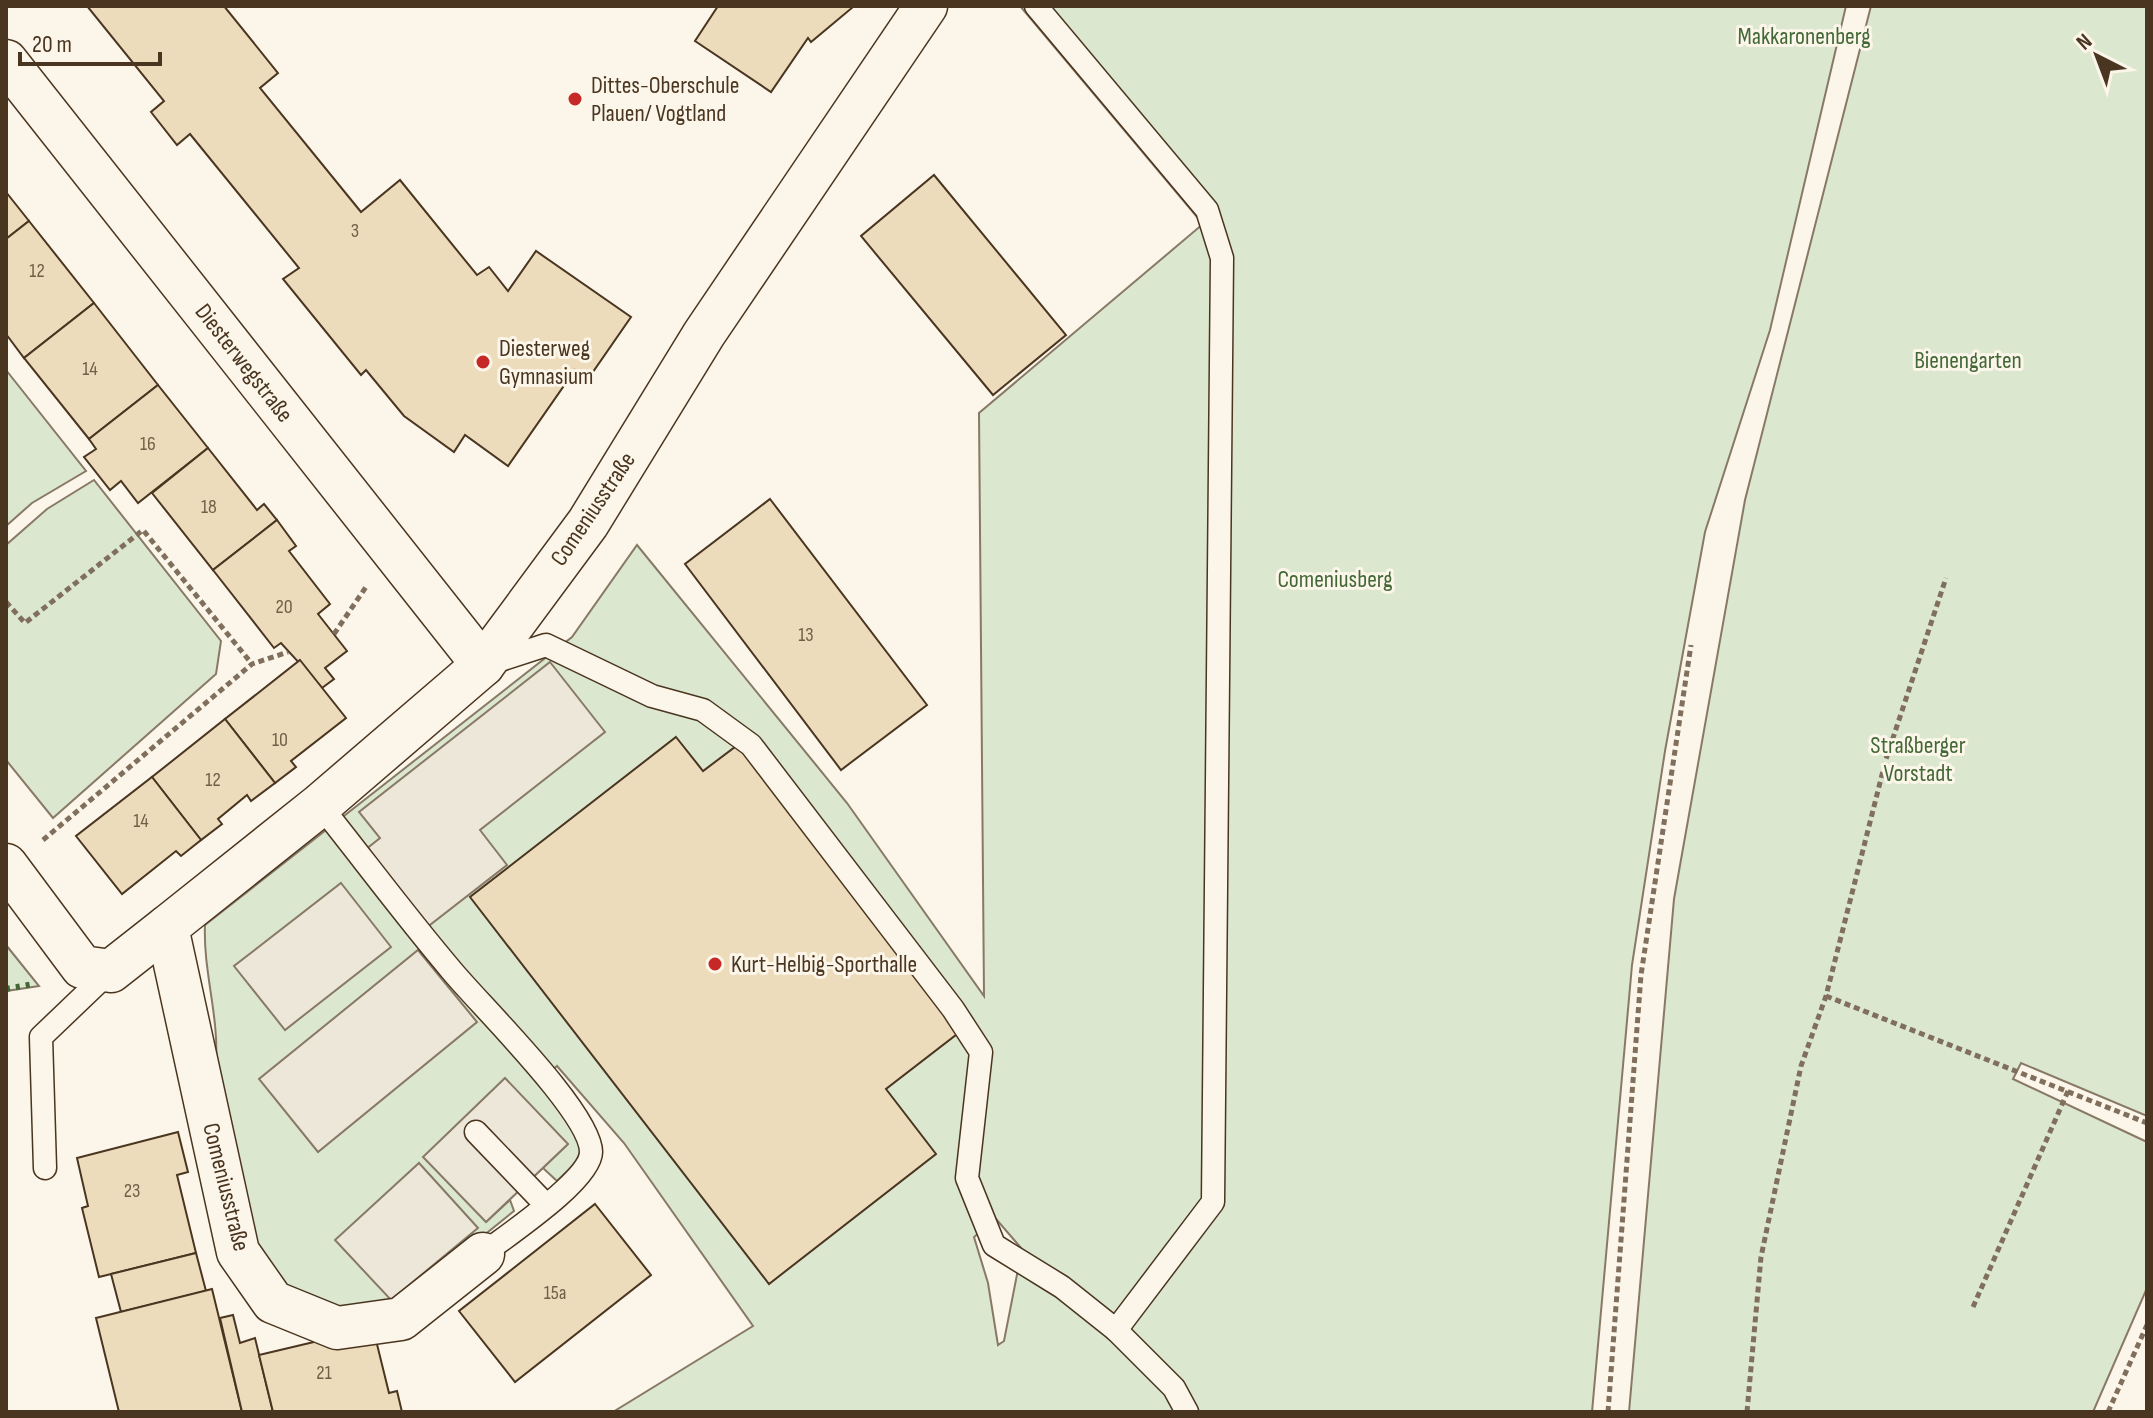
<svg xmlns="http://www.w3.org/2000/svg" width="2153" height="1418" font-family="'Sofia Sans Condensed',sans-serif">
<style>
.green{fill:#dce7d0;stroke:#887966;stroke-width:2;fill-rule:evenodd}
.parking{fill:#ede7d9;stroke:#887966;stroke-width:2}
.building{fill:#ecdcbc;stroke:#4a3520;stroke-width:2}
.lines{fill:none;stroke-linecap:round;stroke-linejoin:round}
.lane-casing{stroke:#4a3520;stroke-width:25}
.street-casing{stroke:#4a3520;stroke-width:45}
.path{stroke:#7f6f5c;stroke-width:5;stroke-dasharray:6 4;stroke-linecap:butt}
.lane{stroke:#fbf6e9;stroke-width:22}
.street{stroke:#fbf6e9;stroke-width:42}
.hedge{stroke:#436837;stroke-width:6;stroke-dasharray:4 6;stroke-linecap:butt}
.poi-dot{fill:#c62828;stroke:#fbf6e9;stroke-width:3}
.labels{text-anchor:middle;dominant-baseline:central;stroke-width:6;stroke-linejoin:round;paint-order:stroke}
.number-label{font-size:20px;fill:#725f47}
.park-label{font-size:24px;fill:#436837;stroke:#fbf6e9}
.poi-label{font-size:24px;fill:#4a3520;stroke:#fbf6e9;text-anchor:start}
.street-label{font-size:24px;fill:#4a3520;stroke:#fbf6e9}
</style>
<rect width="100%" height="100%" fill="#fbf6e9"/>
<g class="green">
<path d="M 1020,6 L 1846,6 L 1770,330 L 1705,532 L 1665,751 L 1632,965 L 1592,1412 L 613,1412 L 753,1326 L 624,1143 L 557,1066 L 538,1083 C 552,1100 591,1133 578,1157 C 574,1166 564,1174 557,1181 L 543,1168 L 568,1144 L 486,1222 L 510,1200 L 514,1211 L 458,1256 L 453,1250 L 477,1228 L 419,1164 L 391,1300 L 416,1278 L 419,1284 L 395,1304 L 349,1311 L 294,1297 L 253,1250 L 216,1062 C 219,1016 203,971 205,925 L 572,637 L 637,545 L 847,803 L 984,996 L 979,413 L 1203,224 ZM 996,1219 L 1022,1249 L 1004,1341 L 998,1345 L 988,1283 L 974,1237 Z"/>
<polygon points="1871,6 2147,6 2147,1116 2021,1063 2013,1079 2147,1142 2147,1288 2093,1412 1629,1412 1674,899 1745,500"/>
<polygon points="6,370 86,471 32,503 6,526"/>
<polygon points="94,480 221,641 216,674 53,818 6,760 6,545 47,509"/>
<polygon points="6,945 39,986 6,991"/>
</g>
<g class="parking">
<polygon points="550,662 605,732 480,830 507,865 426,928 365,850 380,838 359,812"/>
<polygon points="341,883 391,947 285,1030 234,966"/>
<polygon points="418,950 477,1022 318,1152 259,1079"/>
<polygon points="505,1078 568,1144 486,1222 423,1157"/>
<polygon points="419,1163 478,1228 391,1300 335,1240"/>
</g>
<g class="building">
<polygon points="87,6 224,6 278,73 260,88 361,212 400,180 477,275 489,267 508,291 536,251 631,317 588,379 575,370 508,466 465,435 454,452 404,416 366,370 361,375 283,279 299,268 190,134 177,145 151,112 164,101"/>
<polygon points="718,6 852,6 853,7 811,42 808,38 771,92 695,41"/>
<polygon points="934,175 1066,335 993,395 861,236"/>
<polygon points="6,192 29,221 6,239"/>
<polygon points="29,221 94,303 24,358 6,334 6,239"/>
<polygon points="94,303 158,385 89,439 24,358"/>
<polygon points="158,385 208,448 138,503 121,481 110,490 84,457 96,449 89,439"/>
<polygon points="208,448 257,510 264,504 277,520 213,570 152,493"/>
<polygon points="770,499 927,705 841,770 685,564"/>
<polygon points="277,520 296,546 289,551 330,604 318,614 347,651 325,668 334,679 322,688 281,643 274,648 213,570"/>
<polygon points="300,660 346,718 291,761 296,767 275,783 225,719"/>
<polygon points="225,719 275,783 251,801 247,795 218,819 222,824 201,840 152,777"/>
<polygon points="676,737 703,771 739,744 961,1031 886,1089 936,1154 769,1284 470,897"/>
<polygon points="152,777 201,840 181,856 176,851 122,894 76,836"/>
<polygon points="178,1132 188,1172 177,1175 196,1253 99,1277 82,1208 88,1206 77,1158"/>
<polygon points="595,1204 651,1275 515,1382 459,1311"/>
<polygon points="196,1253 206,1291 121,1312 111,1274"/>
<polygon points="212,1289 242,1412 119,1412 96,1318"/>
<polygon points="233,1315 240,1343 255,1338 273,1412 242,1412 220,1318"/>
<polygon points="373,1328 389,1393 397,1391 402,1412 273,1412 259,1355"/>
</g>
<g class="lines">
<g class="lane-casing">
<g id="lane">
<polyline points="1036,6 1207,210 1222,258 1213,1202 1116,1330"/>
<polyline points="488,664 546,645 652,696 703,710 751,745 953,1009 981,1052 967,1178 994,1245 1062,1287 1116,1330 1174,1388 1187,1412"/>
<path d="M 320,805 C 364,860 406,917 452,971 C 480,1005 591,1113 591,1152 C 591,1180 506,1236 483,1254"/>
<polyline points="476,1132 546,1205"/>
<polyline points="45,1168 41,1037 110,971"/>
</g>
</g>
<g class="street-casing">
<g id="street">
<polyline points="6,61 483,665"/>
<polyline points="6,865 82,967 111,971 167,927"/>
<polyline points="483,1254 401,1319 337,1328 273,1302 238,1252 167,927 320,805 483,665 588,523 704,334 926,6"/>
</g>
</g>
<g class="path">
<polyline points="6,602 25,623 143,530 252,664"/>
<polyline points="334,634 366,587"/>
<polyline points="43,840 252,664 288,652"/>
<polyline points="1826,996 2147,1123"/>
<polyline points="1973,1307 2068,1091"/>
<polyline points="1608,1412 1641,975 1691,645"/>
<polyline points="1747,1412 1761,1257 1801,1066 1826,996 1886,759 1946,578"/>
<polyline points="2108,1412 2147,1325"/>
</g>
<use href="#lane" class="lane"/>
<use href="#street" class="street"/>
<polyline class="hedge" points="6,989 33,984"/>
</g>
<g class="poi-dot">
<circle cx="575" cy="99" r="8"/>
<circle cx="483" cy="362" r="8"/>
<circle cx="715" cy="964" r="8"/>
</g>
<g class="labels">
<g class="number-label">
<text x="355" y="231">3</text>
<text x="37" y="271">12</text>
<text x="90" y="369">14</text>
<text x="148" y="444">16</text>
<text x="209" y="507">18</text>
<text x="284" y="607">20</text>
<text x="806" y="635">13</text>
<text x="280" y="740">10</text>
<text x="213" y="780">12</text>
<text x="141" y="821">14</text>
<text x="132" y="1191">23</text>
<text x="555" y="1293">15a</text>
<text x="324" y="1373">21</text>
</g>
<g class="park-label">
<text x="1804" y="36">Makkaronenberg</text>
<text x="1968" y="360">Bienengarten</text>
<text x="1335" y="579">Comeniusberg</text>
<text x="1918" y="745">Straßberger<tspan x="1918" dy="28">Vorstadt</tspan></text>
</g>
<g class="poi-label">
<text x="591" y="85">Dittes-Oberschule<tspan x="591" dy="28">Plauen/ Vogtland</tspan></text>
<text x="499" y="348">Diesterweg<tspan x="499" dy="28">Gymnasium</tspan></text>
<text x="731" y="964">Kurt-Helbig-Sporthalle</text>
</g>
<g class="street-label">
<text transform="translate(244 363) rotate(52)">Diesterwegstraße</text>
<text transform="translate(593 509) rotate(-56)">Comeniusstraße</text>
<text transform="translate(226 1187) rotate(76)">Comeniusstraße</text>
</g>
</g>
<rect width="2153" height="1418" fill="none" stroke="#4a3520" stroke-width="16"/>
<g transform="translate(2097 56) rotate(318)" stroke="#fbf6e9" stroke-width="6" paint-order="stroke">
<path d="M0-6L14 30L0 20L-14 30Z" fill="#4a3520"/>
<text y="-12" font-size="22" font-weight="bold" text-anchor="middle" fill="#4a3520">N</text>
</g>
<path d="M20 52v12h140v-12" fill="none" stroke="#4a3520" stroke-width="4"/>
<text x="32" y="52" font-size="24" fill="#4a3520" stroke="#fbf6e9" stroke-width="6" paint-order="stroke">20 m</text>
</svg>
